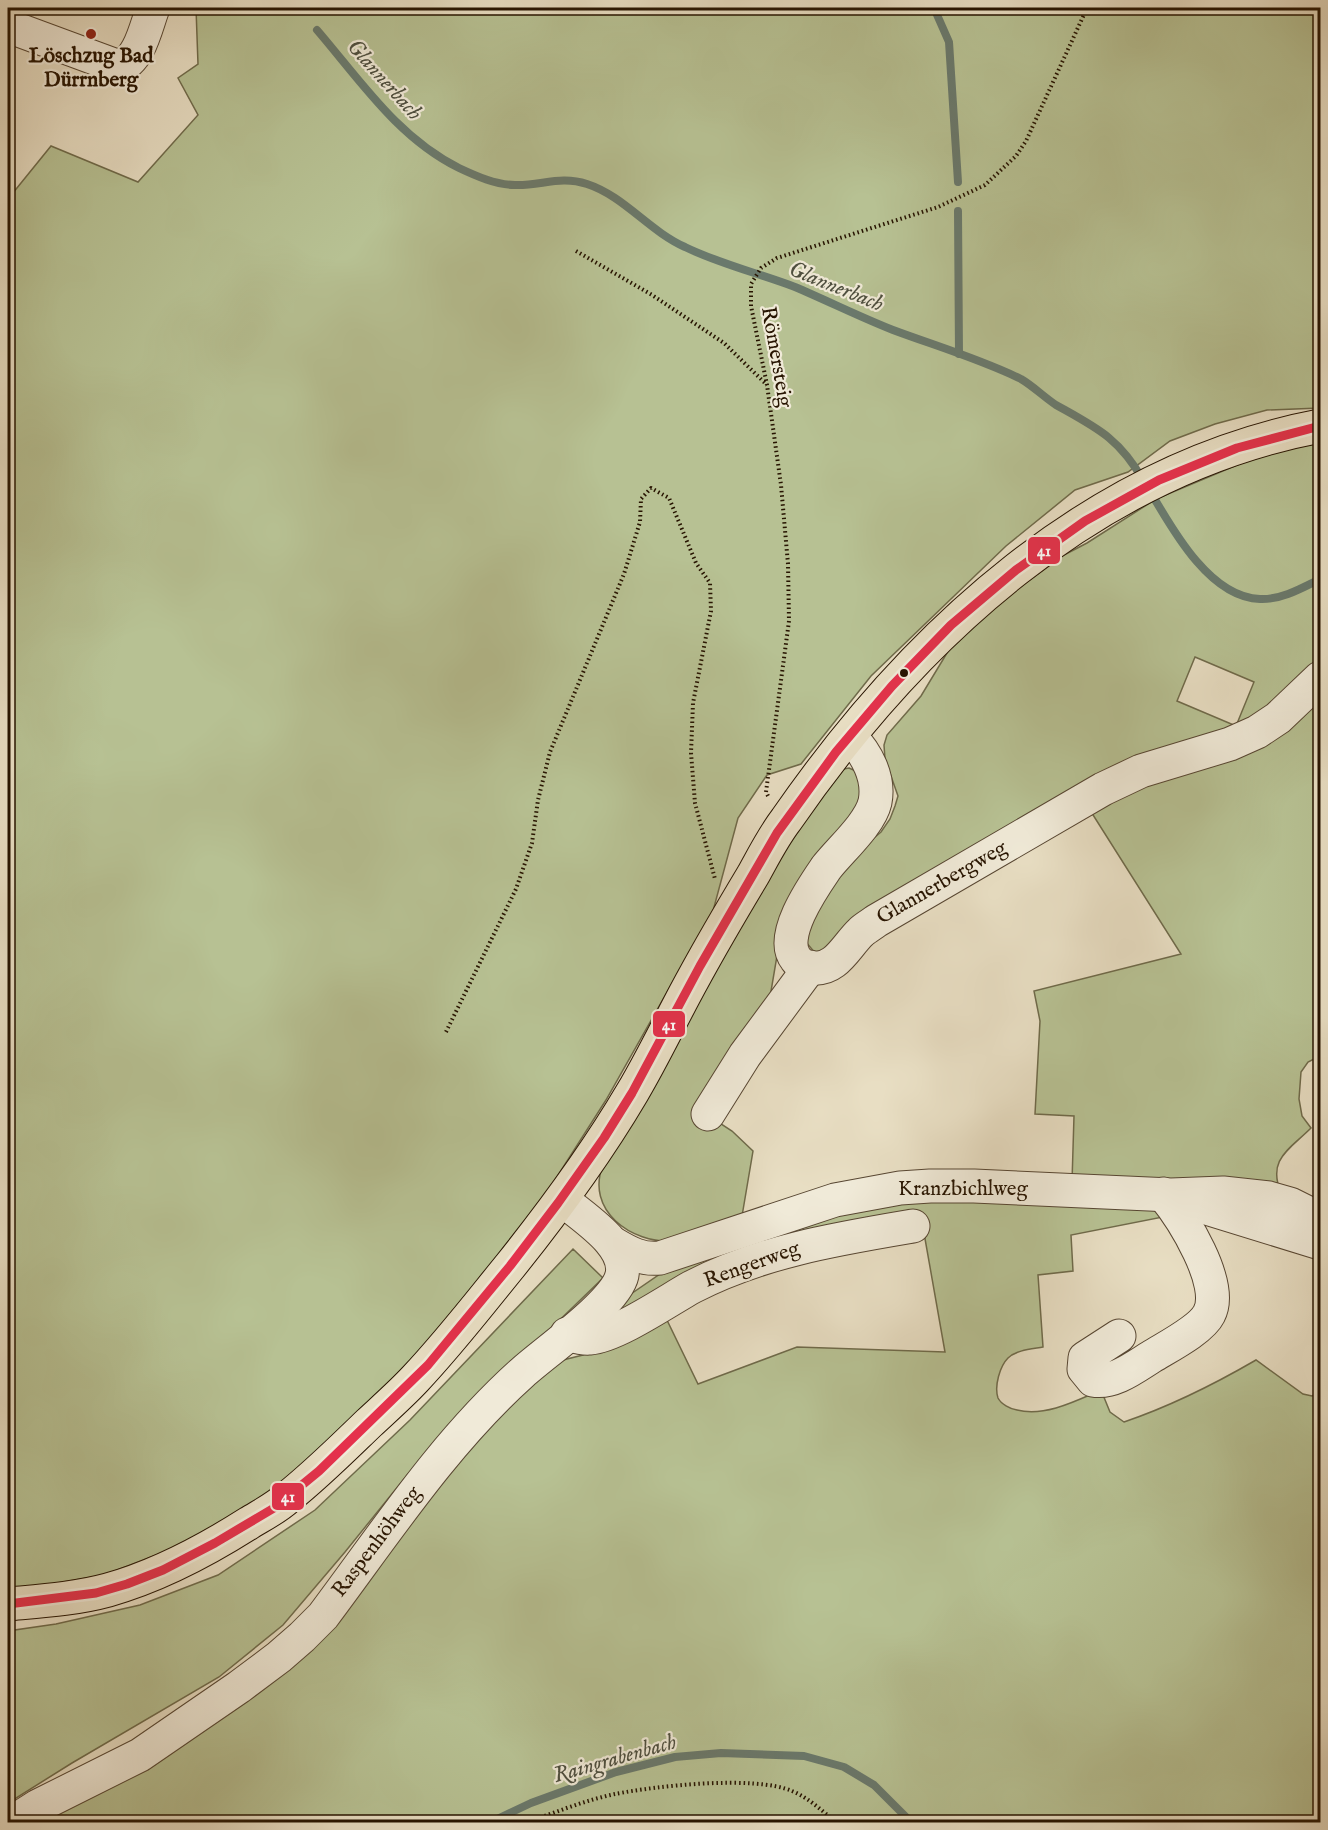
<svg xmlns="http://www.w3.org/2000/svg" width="1328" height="1830" font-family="'IM FELL English',serif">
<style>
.green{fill:#b7c193;stroke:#6f6a4a;stroke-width:1.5;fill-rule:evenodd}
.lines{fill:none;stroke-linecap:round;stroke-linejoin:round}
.stream{stroke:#6a796c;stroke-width:8}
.minor-casing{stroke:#574632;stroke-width:35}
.major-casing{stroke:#271401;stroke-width:35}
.path{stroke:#271401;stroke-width:4;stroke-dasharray:1.5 3;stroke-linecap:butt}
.minor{stroke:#f0ead8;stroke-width:33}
.major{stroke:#e8dec3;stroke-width:33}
.bus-1-casing{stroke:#f0ead8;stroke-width:14}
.bus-1{stroke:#e5314c;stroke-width:9}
.poi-dot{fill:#8f2418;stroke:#f0ead8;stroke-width:2}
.bus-dot{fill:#271401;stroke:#f0ead8;stroke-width:2}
.labels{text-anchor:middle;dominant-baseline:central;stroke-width:4.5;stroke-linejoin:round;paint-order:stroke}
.poi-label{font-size:21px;font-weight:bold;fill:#271401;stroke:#f0ead8}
.street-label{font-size:21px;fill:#271401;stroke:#f0ead8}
.water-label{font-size:22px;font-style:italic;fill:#4e4f3f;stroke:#f0ead8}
.line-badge{stroke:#f0ead8;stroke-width:2}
.badge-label{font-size:16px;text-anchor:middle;font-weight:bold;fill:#fff}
</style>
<rect width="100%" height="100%" fill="#e8dec3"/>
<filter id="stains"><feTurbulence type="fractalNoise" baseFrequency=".00333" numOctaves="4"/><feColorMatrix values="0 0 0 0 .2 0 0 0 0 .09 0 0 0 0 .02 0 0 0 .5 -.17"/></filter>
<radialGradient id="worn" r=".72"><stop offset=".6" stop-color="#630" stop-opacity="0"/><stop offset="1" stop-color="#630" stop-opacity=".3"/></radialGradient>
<g class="green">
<polygon points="196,8 1320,8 1320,408 1267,410 1215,424 1170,441 1128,472 1075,490 1006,546 871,676 801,764 767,775 738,818 713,911 606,1100 532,1216 422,1350 333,1439 260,1500 185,1544 104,1575 17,1590 8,1590 8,199 51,146 138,182 198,115 178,78 198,64"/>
<path d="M 1320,441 L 1320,685 L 1243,731 L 838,944 L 816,954 L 805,941 L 806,919 L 863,847 L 881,832 L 890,819 L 895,806 L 898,796 L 885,759 L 884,745 L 887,735 L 921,696 L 950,648 L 970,623 L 1064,555 L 1087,543 L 1156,499 L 1268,452 ZM 1195,657 L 1254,682 L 1236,726 L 1177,701 Z"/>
<path d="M 1320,689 L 1320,1056 L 1308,1062 L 1301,1072 L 1299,1099 L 1302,1116 L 1311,1128 C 1289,1150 1267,1159 1281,1193 L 1072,1182 L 1074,1116 L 1035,1114 L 1040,1021 L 1034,991 L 1181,954 L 1088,807 Z"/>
<path d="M 849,768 L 858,772 L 863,780 L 860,808 L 781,932 L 769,1003 L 718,1122 L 732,1131 L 753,1151 L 741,1222 C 721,1228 694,1239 674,1241 C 631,1244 585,1210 603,1165 L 788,843 L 838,770 Z"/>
<path d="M 896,1196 L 1160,1205 L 1163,1217 L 1071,1235 L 1073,1271 L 1038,1275 L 1043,1347 C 1032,1349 1016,1350 1008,1358 C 1000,1366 994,1386 998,1398 C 1001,1404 1010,1409 1017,1410 C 1045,1417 1076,1401 1101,1390 L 1110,1412 L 1124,1422 C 1171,1406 1213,1385 1256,1360 L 1303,1394 L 1312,1396 L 1320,1392 L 1320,1822 L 37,1822 L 278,1674 L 456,1455 L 555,1362 L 583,1355 L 664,1314 L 698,1384 L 797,1347 L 945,1352 L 924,1233 L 918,1217 L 603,1325 L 628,1296 L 663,1272 Z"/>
<polygon points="573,1249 603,1278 505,1373 408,1474 345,1552 283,1625 219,1677 72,1763 16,1798 8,1807 8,1631 56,1624 140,1605 218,1575 315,1510 410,1420"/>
</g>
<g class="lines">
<g class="stream">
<polyline points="934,8 949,42 958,182"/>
<path d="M 317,30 C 360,80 398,138 459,168 C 476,176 496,185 515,185 C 541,186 560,175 587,184 C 624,196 649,231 685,247 C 720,264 758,273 795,287 C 828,301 860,317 893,330 C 936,346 980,359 1021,379 C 1033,386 1044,397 1056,405 C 1097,428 1119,438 1143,480"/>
<polyline points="958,211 959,354"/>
<path d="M 1150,491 C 1172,529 1210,598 1260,599 C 1281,600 1302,588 1320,579"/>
<polyline points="491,1822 531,1803 616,1772 675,1757 721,1753 804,1756 844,1767 874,1785 911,1822"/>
</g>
<g class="minor-casing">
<g id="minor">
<path d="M 8,26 L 119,67 C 140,60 146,26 153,8"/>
<path d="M 850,736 C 866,753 880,777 875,802 C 870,824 840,850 826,868 C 813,887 778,937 796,959 C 800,965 805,967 812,968 C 836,971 846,946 861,932 C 865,928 871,925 876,921 L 1103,789 L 1141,771 L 1230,744 L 1257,732 L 1278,718 L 1320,678"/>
<polyline points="708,1114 745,1055 810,967"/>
<polyline points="1187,1202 1320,1243"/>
<path d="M 614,1244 C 629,1253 642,1260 660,1258 L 835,1200 L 900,1188 L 930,1186 L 974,1186 L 1171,1195 L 1223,1193 L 1269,1198 L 1290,1204 L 1320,1219"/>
<path d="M 567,1334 C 574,1336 582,1339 590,1338 C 616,1336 667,1301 692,1287 C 762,1251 836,1239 913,1226"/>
<path d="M 1119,1336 L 1085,1358 L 1084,1369 L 1093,1380 C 1113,1384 1135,1367 1151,1357 C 1167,1347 1201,1330 1209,1314 C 1225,1284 1182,1217 1163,1194"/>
<path d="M 13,1822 L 38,1806 L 140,1755 L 239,1687 L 279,1657 L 302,1637 L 323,1616 C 386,1532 444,1443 522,1373 C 545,1352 616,1303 622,1275 C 628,1244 583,1218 563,1200"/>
</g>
</g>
<g class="major-casing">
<path id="major" d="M 8,1604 C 41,1601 75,1599 108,1590 C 158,1576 205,1551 249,1523 C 262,1515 276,1508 287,1498 C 316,1475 342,1449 369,1423 C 384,1409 401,1394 415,1379 C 449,1343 479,1304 510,1266 C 554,1211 596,1154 632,1093 C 654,1056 672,1017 693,979 C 712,944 732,910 753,875 C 763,857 773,837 786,820 C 914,635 1093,469 1320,426"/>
</g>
<g class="path">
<polyline points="576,251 652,295 724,343 767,385"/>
<polyline points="768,796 766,792 789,621 788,564 781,485 767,385 751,306 751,284 761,268 777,258 938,207 985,185 1016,156 1026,141 1087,8"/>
<polyline points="446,1032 516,889 532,843 538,800 550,752 624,574 640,522 641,499 651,488 669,498 696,563 710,583 711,611 693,703 691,753 695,803 715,879"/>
<path d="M 528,1822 C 556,1812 586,1800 615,1794 C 655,1786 755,1775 792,1791 C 809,1798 822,1811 836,1822"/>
</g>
<use href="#minor" class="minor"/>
<use href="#major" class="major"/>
<g class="bus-1-casing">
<polyline id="bus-1" points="8,1604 96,1593 127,1584 163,1570 215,1543 274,1508 319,1471 428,1365 510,1266 558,1203 604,1138 632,1093 700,966 777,833 836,752 892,686 951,625 1016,570 1085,521 1159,480 1237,448 1320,426"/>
</g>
<use href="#bus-1" class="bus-1"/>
</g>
<circle class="poi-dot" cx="91" cy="34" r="6"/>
<circle class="bus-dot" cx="904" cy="673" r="5"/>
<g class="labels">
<g class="poi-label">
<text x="91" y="56">Löschzug Bad<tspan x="91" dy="24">Dürrnberg</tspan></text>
</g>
<g class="street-label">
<text transform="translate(776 357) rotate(80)">Römersteig</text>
<text transform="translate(942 883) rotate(-30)">Glannerbergweg</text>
<text x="963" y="1189">Kranzbichlweg</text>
<text transform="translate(752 1265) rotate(-20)">Rengerweg</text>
<text transform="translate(377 1542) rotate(-53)">Raspenhöhweg</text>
</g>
<g class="water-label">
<text transform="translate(384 80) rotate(48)">Glannerbach</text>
<text transform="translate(836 287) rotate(22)">Glannerbach</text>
<text transform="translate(615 1759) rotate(-16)">Raingrabenbach</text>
</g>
</g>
<g class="line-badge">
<rect x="1027" y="536" width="34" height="29" rx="6" fill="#e5314c"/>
<rect x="652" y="1010" width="34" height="28" rx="6" fill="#e5314c"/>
<rect x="271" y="1482" width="34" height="29" rx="6" fill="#e5314c"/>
</g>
<g class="badge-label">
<text x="1044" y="556">41</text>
<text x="669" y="1030">41</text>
<text x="288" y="1502">41</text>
</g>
<rect width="1328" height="1830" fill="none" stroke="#e8dec3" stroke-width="30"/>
<rect x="9" y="9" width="1310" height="1812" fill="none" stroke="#271401" stroke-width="3"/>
<rect x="15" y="15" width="1298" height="1800" fill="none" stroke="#271401" stroke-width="1.5"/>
<rect width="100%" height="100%" filter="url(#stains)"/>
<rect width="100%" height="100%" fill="url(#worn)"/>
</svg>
